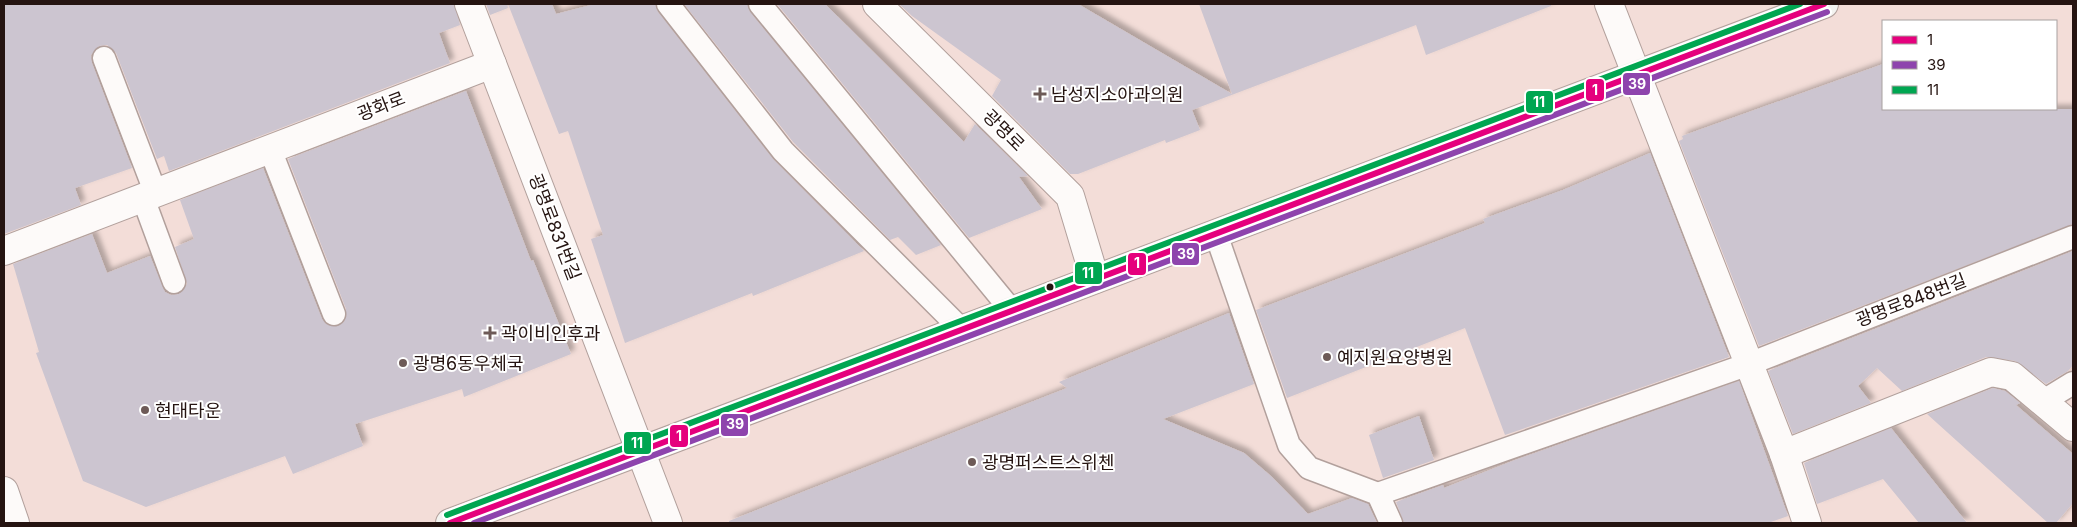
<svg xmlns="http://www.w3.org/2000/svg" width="2077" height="527" font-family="Inter,'Noto Sans KR',sans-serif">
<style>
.building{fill:#ccc5d0;filter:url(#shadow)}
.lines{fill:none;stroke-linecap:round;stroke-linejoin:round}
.service-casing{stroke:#b2a09c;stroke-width:25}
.minor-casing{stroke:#b2a09c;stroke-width:30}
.tertiary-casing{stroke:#b2a09c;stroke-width:30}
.secondary-casing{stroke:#b2a09c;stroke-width:30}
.service{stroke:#fdfaf9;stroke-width:22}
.minor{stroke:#fdfaf9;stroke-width:28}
.tertiary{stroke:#fdfaf9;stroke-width:28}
.secondary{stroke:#f3f3f0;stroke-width:28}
.bus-1-casing{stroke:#fff;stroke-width:10}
.bus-2-casing{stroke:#fff;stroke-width:10}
.bus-3-casing{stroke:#fff;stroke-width:10}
.bus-1{stroke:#e5007d;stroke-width:6}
.bus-2{stroke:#8e44ad;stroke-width:6}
.bus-3{stroke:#00a651;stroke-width:6}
.poi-dot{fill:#6d5a57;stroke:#fff;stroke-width:2}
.bus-dot{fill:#251411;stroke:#fff;stroke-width:2}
.labels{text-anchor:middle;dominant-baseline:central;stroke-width:4;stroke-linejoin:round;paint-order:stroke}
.poi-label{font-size:18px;fill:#251411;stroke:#fff;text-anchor:start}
.street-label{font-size:18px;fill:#251411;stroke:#fff}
.line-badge{stroke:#fff;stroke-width:2}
.badge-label{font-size:14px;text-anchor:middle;font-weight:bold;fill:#fff}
</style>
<defs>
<filter id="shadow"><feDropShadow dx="4.5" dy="-4.5" stdDeviation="2.5" flood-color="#0004"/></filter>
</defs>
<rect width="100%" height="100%" fill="#f3ddd8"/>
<g class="building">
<polygon points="4,4 454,4 460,25 439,33 450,63 169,171 164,156 157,159 116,53 107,45 99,46 91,55 92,63 132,168 75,188 81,205 4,234"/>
<polygon points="486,4 507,4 508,8 490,15"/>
<polygon points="508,4 552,4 556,14 595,4 655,4 658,12 773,159 864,251 753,296 752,293 625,343 591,239 603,235 568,131 559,134"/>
<polygon points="684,4 747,4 750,12 941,245 916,255 898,237 890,240 793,142"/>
<polygon points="777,4 825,4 964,142 975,124 1028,176 1019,177 1042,209 969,238"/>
<polygon points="899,4 1078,4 1232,94 1199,4 1551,4 1551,6 1426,55 1416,25 1192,110 1200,130 1166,143 1165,140 1078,174 1070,174 992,96 1001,80 912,16"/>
<polygon points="1883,64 1883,109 2073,109 2073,224 1759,346 1679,141 1683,139 1682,136"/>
<polygon points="466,91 531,261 533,260 571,354 464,397 462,389 355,424 363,446 293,474 285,456 146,507 83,481 36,353 39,352 13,264 92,234 107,273 150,256 165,292 171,295 179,294 187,284 175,247 194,239 180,200 263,168 322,319 326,324 338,326 344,322 346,309 288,159"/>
<polygon points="1650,153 1729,357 1505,435 1465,328 1287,398 1256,310 1485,223 1483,219 1563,190"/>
<polygon points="2073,251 2073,365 2068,371 2046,384 2015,361 1986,357 1902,391 1877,368 1858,386 1871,403 1793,434 1768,371"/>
<polygon points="1229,313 1254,384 1163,419 1244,453 1272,477 1308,514 1352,498 1368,504 1377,523 729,523 729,521 1067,388 1059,382"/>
<polygon points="1739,381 1788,516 1768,523 1404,523 1396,502 1443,485 1444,488 1515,460"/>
<polygon points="1993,388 2005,391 2020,403 2016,405 2073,454 2073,503 2056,523 2048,523 1927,414"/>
<polygon points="1419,416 1434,460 1383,478 1369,435"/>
<polygon points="1891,428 1967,523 1919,523 1883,479 1817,504 1804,463"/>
</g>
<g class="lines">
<g class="service-casing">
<g id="service">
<polyline points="668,4 783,151 962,330"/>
<polyline points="760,4 1012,311"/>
<polyline points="104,58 156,194"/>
<polyline points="270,149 334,314"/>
<polyline points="143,198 174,282"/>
<polyline points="1216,234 1289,445 1309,468 1378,494 1391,523"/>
<polyline points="2042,402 2073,383"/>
<polyline points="1378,494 1749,364 2073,237"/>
</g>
</g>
<g class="minor-casing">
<g id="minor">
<polyline points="469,4 668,523"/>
<polyline points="877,4 1070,196 1095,279"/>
<polyline points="1609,4 1784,454 1807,523"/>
<polyline points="4,251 492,64"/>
<polyline points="1784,454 1991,372 2012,376 2073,427"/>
</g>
</g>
<g class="tertiary-casing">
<polyline id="tertiary" points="4,491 15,523"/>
</g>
<g class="secondary-casing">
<polyline id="secondary" points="450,523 1824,4"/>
</g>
<use href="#service" class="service"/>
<use href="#minor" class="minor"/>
<use href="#tertiary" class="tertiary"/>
<use href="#secondary" class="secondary"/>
<g class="bus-1-casing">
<polyline id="bus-1" points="450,523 1824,4"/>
</g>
<g class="bus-2-casing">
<polyline id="bus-2" points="474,523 1827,12"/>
</g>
<g class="bus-3-casing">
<polyline id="bus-3" points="447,515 1800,4"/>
</g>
<use href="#bus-1" class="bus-1"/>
<use href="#bus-2" class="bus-2"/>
<use href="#bus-3" class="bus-3"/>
</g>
<g class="poi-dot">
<path d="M1037.5 86.5h5v5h5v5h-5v5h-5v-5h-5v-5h5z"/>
<path d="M487.5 325.5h5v5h5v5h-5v5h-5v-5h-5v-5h5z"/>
<circle cx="1327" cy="357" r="5"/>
<circle cx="403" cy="363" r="5"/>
<circle cx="145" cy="410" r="5"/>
<circle cx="972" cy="462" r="5"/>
</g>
<circle class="bus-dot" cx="1050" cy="287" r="4.5"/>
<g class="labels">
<g class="poi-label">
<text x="1051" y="94">남성지소아과의원</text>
<text x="501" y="333">곽이비인후과</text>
<text x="1337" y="357">예지원요양병원</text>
<text x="413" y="363">광명6동우체국</text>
<text x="155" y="410">현대타운</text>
<text x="982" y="462">광명퍼스트스위첸</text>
</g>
<g class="street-label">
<text transform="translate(381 106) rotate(-21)">광화로</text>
<text transform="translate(1004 130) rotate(45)">광명로</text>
<text transform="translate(555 227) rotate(69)">광명로831번길</text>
<text transform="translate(1911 300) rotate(-21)">광명로848번길</text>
</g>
</g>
<g class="line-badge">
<rect x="1622" y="72" width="29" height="24" rx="5" fill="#8e44ad"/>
<rect x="1585" y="78" width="20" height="24" rx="5" fill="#e5007d"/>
<rect x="1525" y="90" width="29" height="24" rx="5" fill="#00a651"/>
<rect x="1171" y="242" width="29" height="24" rx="5" fill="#8e44ad"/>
<rect x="1127" y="252" width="20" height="24" rx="5" fill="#e5007d"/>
<rect x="1074" y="261" width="29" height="24" rx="5" fill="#00a651"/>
<rect x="720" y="413" width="29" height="24" rx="5" fill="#8e44ad"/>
<rect x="669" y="424" width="20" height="24" rx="5" fill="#e5007d"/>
<rect x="623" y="431" width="29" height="24" rx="5" fill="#00a651"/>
</g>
<g class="badge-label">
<text x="1637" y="89">39</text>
<text x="1595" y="95">1</text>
<text x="1539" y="107">11</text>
<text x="1186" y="259">39</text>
<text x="1137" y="268">1</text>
<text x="1088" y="278">11</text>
<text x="735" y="429">39</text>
<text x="679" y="441">1</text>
<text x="637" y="448">11</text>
</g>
<rect width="2077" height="527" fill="none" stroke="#251411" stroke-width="10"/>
<rect x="1882" y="20" width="175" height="90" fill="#ffffff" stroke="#a8a1a0"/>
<rect x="1892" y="36" width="25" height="8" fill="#e5007d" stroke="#a8a1a0"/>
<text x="1927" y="45" font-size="15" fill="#251411">1</text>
<rect x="1892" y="61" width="25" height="8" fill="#8e44ad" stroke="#a8a1a0"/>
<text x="1927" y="70" font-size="15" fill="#251411">39</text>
<rect x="1892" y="86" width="25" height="8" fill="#00a651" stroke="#a8a1a0"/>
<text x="1927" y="95" font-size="15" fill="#251411">11</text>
</svg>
